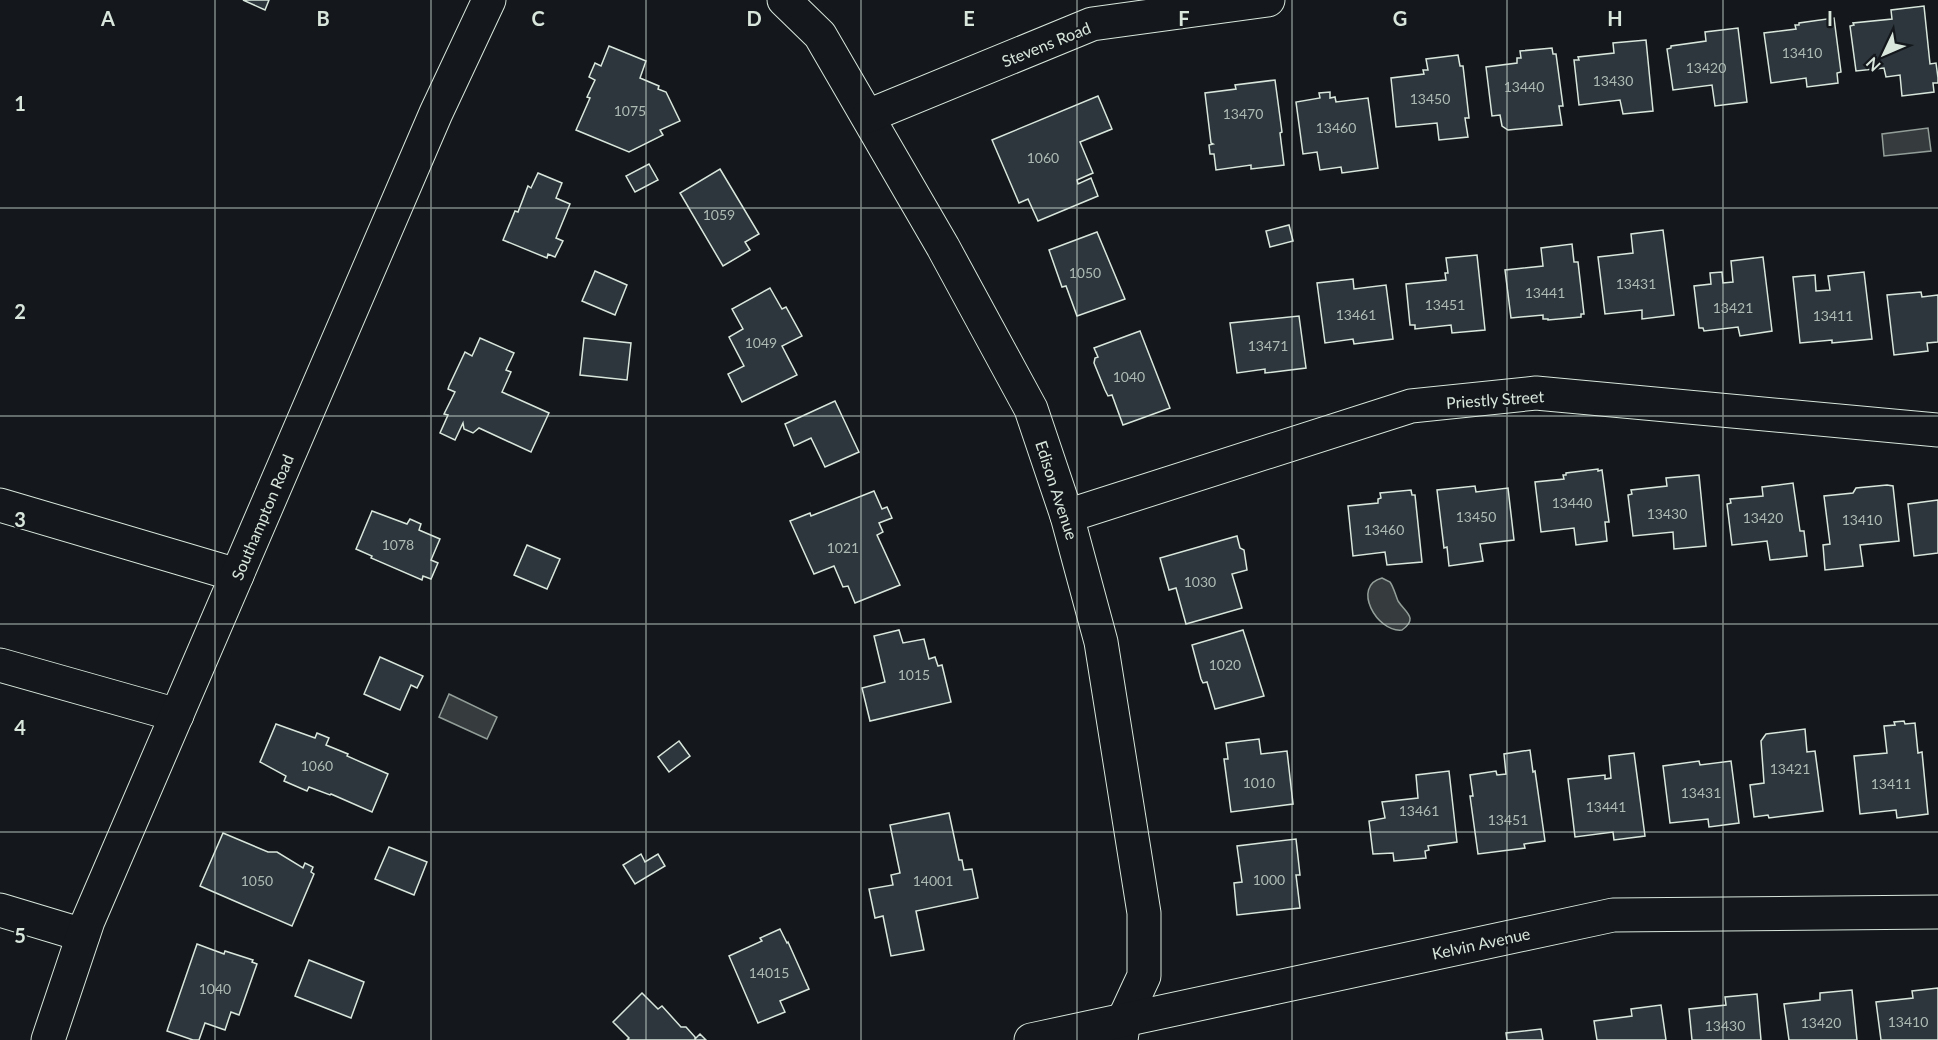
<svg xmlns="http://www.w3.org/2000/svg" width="1938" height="1040" font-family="Lato,sans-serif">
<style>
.water{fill:#363b3e;stroke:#939e99;stroke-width:1.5}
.building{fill:#2c363c;stroke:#d8e6dc;stroke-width:1.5}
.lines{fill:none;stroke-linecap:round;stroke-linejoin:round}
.minor-casing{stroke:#d8e6dc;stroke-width:35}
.minor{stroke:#14181c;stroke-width:33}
.grid{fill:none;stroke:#d8e6dc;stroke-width:1.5;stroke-opacity:0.55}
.labels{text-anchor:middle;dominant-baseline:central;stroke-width:4.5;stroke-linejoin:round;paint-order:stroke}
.number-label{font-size:14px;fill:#adbab4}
.street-label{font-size:16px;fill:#d8e6dc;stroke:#14181c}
.grid-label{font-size:20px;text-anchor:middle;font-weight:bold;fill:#d8e6dc;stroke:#14181c;stroke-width:4.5;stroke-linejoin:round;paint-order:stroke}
</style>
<rect width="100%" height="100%" fill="#14181c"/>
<g class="water">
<polygon points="1928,128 1931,151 1884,156 1882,134"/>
<path d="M 1382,578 L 1390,582 C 1394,588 1395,594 1398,601 C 1405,612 1419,618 1402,630 C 1377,633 1351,586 1382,578 Z"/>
<polygon points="449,694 497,717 487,739 439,717"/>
</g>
<g class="building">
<polygon points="243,0 269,0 265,10"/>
<polygon points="1924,6 1930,64 1936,63 1938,78 1938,83 1933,83 1934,92 1902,96 1900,75 1886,77 1884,68 1856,71 1850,26 1854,25 1853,23 1892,19 1891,10"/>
<polygon points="1834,18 1841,72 1837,73 1838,83 1807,87 1806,78 1771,83 1764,33 1796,29 1795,25 1799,25 1799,23"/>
<polygon points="1738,28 1747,102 1715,106 1712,85 1673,90 1667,49 1671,48 1671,46 1706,41 1705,32"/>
<polygon points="1646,40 1653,111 1623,114 1620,100 1579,105 1574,60 1579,60 1578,57 1614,53 1613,43"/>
<polygon points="609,46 646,61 640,78 659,86 658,89 666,92 680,121 660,130 663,135 629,152 576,130 590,98 587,97 595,80 589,77 595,63 601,66"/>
<polygon points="1552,48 1553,54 1556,54 1563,106 1559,106 1562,125 1508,130 1502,126 1500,115 1492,116 1486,67 1517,63 1517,58 1521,58 1520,51"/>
<polygon points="1458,55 1460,66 1463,66 1469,118 1465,118 1468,137 1439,140 1437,123 1396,127 1391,78 1424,74 1423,70 1428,70 1426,59"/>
<polygon points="1275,80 1282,132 1280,133 1284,165 1251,169 1251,165 1216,170 1214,154 1210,154 1209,145 1213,144 1211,143 1205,93 1236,89 1235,85"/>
<polygon points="1330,92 1330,98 1335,97 1336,102 1368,98 1378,168 1342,173 1341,167 1320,170 1317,152 1303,154 1296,102 1320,98 1319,93"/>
<polygon points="1098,96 1112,129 1080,142 1093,173 1077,180 1078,184 1091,178 1098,196 1038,221 1028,199 1019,203 992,140"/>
<polygon points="649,164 658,180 635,192 626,176"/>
<polygon points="720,169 759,234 745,242 750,250 723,266 680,193"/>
<polygon points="538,173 562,183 556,198 570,204 556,238 563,241 555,257 548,254 547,258 503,240 515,211 518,212 528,186 531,188"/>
<polygon points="1289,225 1293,241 1270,247 1266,231"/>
<polygon points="1663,230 1674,315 1642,319 1642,310 1605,314 1598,257 1633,253 1631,234"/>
<polygon points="1097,232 1125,299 1077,316 1066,286 1062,287 1049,250"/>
<polygon points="1572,244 1574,262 1578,262 1584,314 1581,314 1581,317 1548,320 1548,319 1543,319 1543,315 1511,318 1505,270 1543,266 1541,248"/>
<polygon points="1477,255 1485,330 1452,333 1451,325 1415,329 1415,325 1410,325 1406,284 1446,280 1445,273 1448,273 1446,258"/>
<polygon points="1763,257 1772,331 1740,336 1738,327 1704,331 1703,328 1699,328 1694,286 1711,284 1710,273 1722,272 1723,283 1733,282 1731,261"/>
<polygon points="595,271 627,285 615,315 582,301"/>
<polygon points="1864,272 1872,339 1832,343 1832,340 1800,343 1793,277 1815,275 1816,291 1830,290 1828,276"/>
<polygon points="1353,279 1354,289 1386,285 1393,339 1354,344 1353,339 1325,343 1317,283"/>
<polygon points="770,288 782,309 786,307 802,336 782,346 797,375 742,402 728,374 744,366 729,337 743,329 732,309"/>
<polygon points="1921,292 1922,297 1938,295 1938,342 1927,343 1928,351 1894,355 1887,295"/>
<polygon points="1299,316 1306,368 1265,373 1265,369 1237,373 1230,323"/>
<polygon points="1140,331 1170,408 1123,425 1112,395 1108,396 1105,390 1094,363 1095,358 1098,357 1094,348"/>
<polygon points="480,338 514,353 506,370 511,372 502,392 549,413 531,452 479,428 473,433 464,429 463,423 455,440 440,433 448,415 444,414 455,392 448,389 449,386 465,352 472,356"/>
<polygon points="584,338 631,343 627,380 580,375"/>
<polygon points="835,401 859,452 825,467 811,438 794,446 785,424"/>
<polygon points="1598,469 1598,471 1602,470 1609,522 1605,522 1607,541 1576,545 1574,528 1541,532 1535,482 1564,479 1563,475 1566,475 1566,473"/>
<polygon points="1699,475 1706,546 1674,549 1673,532 1633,536 1628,495 1632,494 1631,490 1667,486 1666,478"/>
<polygon points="1793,483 1800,531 1804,531 1807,556 1770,560 1767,541 1732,545 1727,504 1731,503 1730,499 1763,496 1762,487"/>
<polygon points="1887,485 1893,486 1899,541 1860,545 1863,566 1825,570 1823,545 1830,544 1824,496 1853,493 1856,488"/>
<polygon points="1475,486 1476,492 1508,488 1514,540 1480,544 1483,561 1449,566 1447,547 1444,548 1437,490"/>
<polygon points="1411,490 1412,495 1415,495 1422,562 1387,565 1385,552 1353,556 1348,506 1378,503 1378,499 1381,498 1380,493"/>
<polygon points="874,491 882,509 887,507 892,518 879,523 883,532 877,535 900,585 855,603 848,586 843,587 834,566 814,574 790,521 810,513 811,516"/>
<polygon points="1938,500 1938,553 1914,556 1908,504"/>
<polygon points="372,511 407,524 410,519 421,524 419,530 440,539 431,560 438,563 431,579 423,576 422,580 371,558 372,556 356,549"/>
<polygon points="1237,536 1240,548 1244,550 1247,570 1232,574 1242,608 1186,624 1176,588 1169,590 1160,558"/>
<polygon points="527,545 560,559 547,589 514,575"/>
<polygon points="899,630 903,643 924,639 929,659 935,657 938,666 942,665 951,702 870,721 862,688 885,682 874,636"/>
<polygon points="1243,630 1264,696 1215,709 1207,682 1203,683 1201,679 1192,645"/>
<polygon points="380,657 423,676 417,688 411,685 400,710 364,694"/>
<polygon points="1904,721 1905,724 1915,723 1918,753 1922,752 1928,814 1897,818 1896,810 1860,814 1854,756 1887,753 1884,726 1895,725 1894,722"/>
<polygon points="276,724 315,738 317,733 329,738 326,745 348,754 347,756 388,774 372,812 331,794 330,795 309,787 307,791 284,781 286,776 260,762"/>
<polygon points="1805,729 1807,752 1815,751 1823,811 1769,818 1768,815 1754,817 1750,785 1764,783 1761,741 1766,734"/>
<polygon points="1259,739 1261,754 1287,751 1293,804 1231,812 1224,759 1228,759 1226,743"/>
<polygon points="679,741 690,756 669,772 658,757"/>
<polygon points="1530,750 1533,772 1535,771 1545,841 1524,844 1525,848 1478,854 1470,796 1473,796 1470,775 1496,771 1497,775 1506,774 1504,754"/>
<polygon points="1634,753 1645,836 1614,840 1613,832 1575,837 1568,779 1605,775 1605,779 1611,778 1609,756"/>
<polygon points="1699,761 1700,765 1731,761 1739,823 1709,827 1708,819 1670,823 1663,766"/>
<polygon points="1449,771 1457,842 1428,846 1429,850 1425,851 1426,858 1394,861 1393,853 1373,854 1369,821 1385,818 1382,802 1418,798 1416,775"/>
<polygon points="949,813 959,860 962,860 964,870 972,869 978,898 916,911 924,950 891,956 883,916 875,918 869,889 893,885 891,875 900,873 890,825"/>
<polygon points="223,833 268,852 277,852 303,868 305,863 313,867 311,872 314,874 292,926 200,886"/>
<polygon points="1296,839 1300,875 1296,875 1300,908 1237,915 1234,883 1242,882 1237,846"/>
<polygon points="389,847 427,862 414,895 375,879"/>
<polygon points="641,854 645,862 658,854 665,866 635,884 623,865"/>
<polygon points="780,929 787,943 788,942 809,989 780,1001 785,1012 758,1023 729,956 762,941 760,938"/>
<polygon points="197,944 224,954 225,951 253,960 252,962 257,964 239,1015 231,1012 225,1030 205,1023 199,1040 193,1040 167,1031"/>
<polygon points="309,960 364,982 351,1018 295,996"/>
<polygon points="1938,988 1938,1040 1881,1040 1876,1002 1913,998 1912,991"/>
<polygon points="1852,990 1857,1040 1789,1040 1784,1004 1820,1000 1820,993"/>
<polygon points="642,993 658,1009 662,1006 681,1027 686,1027 695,1037 695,1039 700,1034 706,1040 627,1040 629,1038 613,1022"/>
<polygon points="1757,994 1761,1040 1692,1040 1689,1009 1726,1005 1725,997"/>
<polygon points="1661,1005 1666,1040 1597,1040 1594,1021 1632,1016 1631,1009"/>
<polygon points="1541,1029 1543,1040 1507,1040 1506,1033"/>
</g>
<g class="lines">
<g class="minor-casing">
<g id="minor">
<polyline points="784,0 820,35 943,247 1031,409 1067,516 1101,642 1144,913 1144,976 1124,1019 1121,1040"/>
<polyline points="868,116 1092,24 1268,0"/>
<polyline points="0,505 237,575"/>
<polyline points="1067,516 1411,406 1536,393 1938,430"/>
<polyline points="0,665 177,715"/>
<polyline points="0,910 83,935"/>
<polyline points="48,1040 88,921 436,113 489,0"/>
<polyline points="1031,1040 1613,915 1938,912"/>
</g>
</g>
<use href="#minor" class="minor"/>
</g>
<path class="grid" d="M 215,0 L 215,1040M 431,0 L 431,1040M 646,0 L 646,1040M 861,0 L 861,1040M 1077,0 L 1077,1040M 1292,0 L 1292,1040M 1507,0 L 1507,1040M 1723,0 L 1723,1040M 0,208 L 1938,208M 0,416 L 1938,416M 0,624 L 1938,624M 0,832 L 1938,832"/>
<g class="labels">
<g class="number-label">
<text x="1802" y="52">13410</text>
<text x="1706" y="67">13420</text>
<text x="1613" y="80">13430</text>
<text x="1524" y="86">13440</text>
<text x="1430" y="98">13450</text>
<text x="630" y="110">1075</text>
<text x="1243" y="113">13470</text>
<text x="1336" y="127">13460</text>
<text x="1043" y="157">1060</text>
<text x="719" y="214">1059</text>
<text x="1085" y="272">1050</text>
<text x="1636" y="283">13431</text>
<text x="1545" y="292">13441</text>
<text x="1445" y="304">13451</text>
<text x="1733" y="307">13421</text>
<text x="1356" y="314">13461</text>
<text x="1833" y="315">13411</text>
<text x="761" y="342">1049</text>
<text x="1268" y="345">13471</text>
<text x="1129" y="376">1040</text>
<text x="1572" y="502">13440</text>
<text x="1667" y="513">13430</text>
<text x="1476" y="516">13450</text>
<text x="1763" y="517">13420</text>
<text x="1862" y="519">13410</text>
<text x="1384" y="529">13460</text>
<text x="398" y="544">1078</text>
<text x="843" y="547">1021</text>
<text x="1200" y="581">1030</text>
<text x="1225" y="664">1020</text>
<text x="914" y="674">1015</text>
<text x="317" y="765">1060</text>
<text x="1790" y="768">13421</text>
<text x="1259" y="782">1010</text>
<text x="1891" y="783">13411</text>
<text x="1701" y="792">13431</text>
<text x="1606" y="806">13441</text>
<text x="1419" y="810">13461</text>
<text x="1508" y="819">13451</text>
<text x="1269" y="879">1000</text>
<text x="257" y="880">1050</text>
<text x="933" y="880">14001</text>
<text x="769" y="972">14015</text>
<text x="215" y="988">1040</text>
<text x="1908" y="1021">13410</text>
<text x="1821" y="1022">13420</text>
<text x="1725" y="1025">13430</text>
</g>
<g class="street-label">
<text transform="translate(1046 44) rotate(-22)">Stevens Road</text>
<text transform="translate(1495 399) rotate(-4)">Priestly Street</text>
<text transform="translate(1057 490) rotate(72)">Edison Avenue</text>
<text transform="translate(262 517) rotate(-67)">Southampton Road</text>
<text transform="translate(1481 943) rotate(-12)">Kelvin Avenue</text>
</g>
</g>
<g class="grid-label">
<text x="108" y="26">A</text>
<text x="323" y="26">B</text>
<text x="538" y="26">C</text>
<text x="754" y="26">D</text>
<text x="969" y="26">E</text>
<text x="1184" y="26">F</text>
<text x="1400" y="26">G</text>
<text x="1615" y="26">H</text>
<text x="1830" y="26">I</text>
<text x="20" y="111">1</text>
<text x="20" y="319">2</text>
<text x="20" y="527">3</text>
<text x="20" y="735">4</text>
<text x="20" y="943">5</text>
</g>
<g transform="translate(1884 54) rotate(226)" stroke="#14181c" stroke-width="4.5" paint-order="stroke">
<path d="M0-4.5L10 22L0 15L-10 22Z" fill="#d8e6dc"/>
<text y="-9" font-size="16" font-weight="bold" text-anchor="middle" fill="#d8e6dc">N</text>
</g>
</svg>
